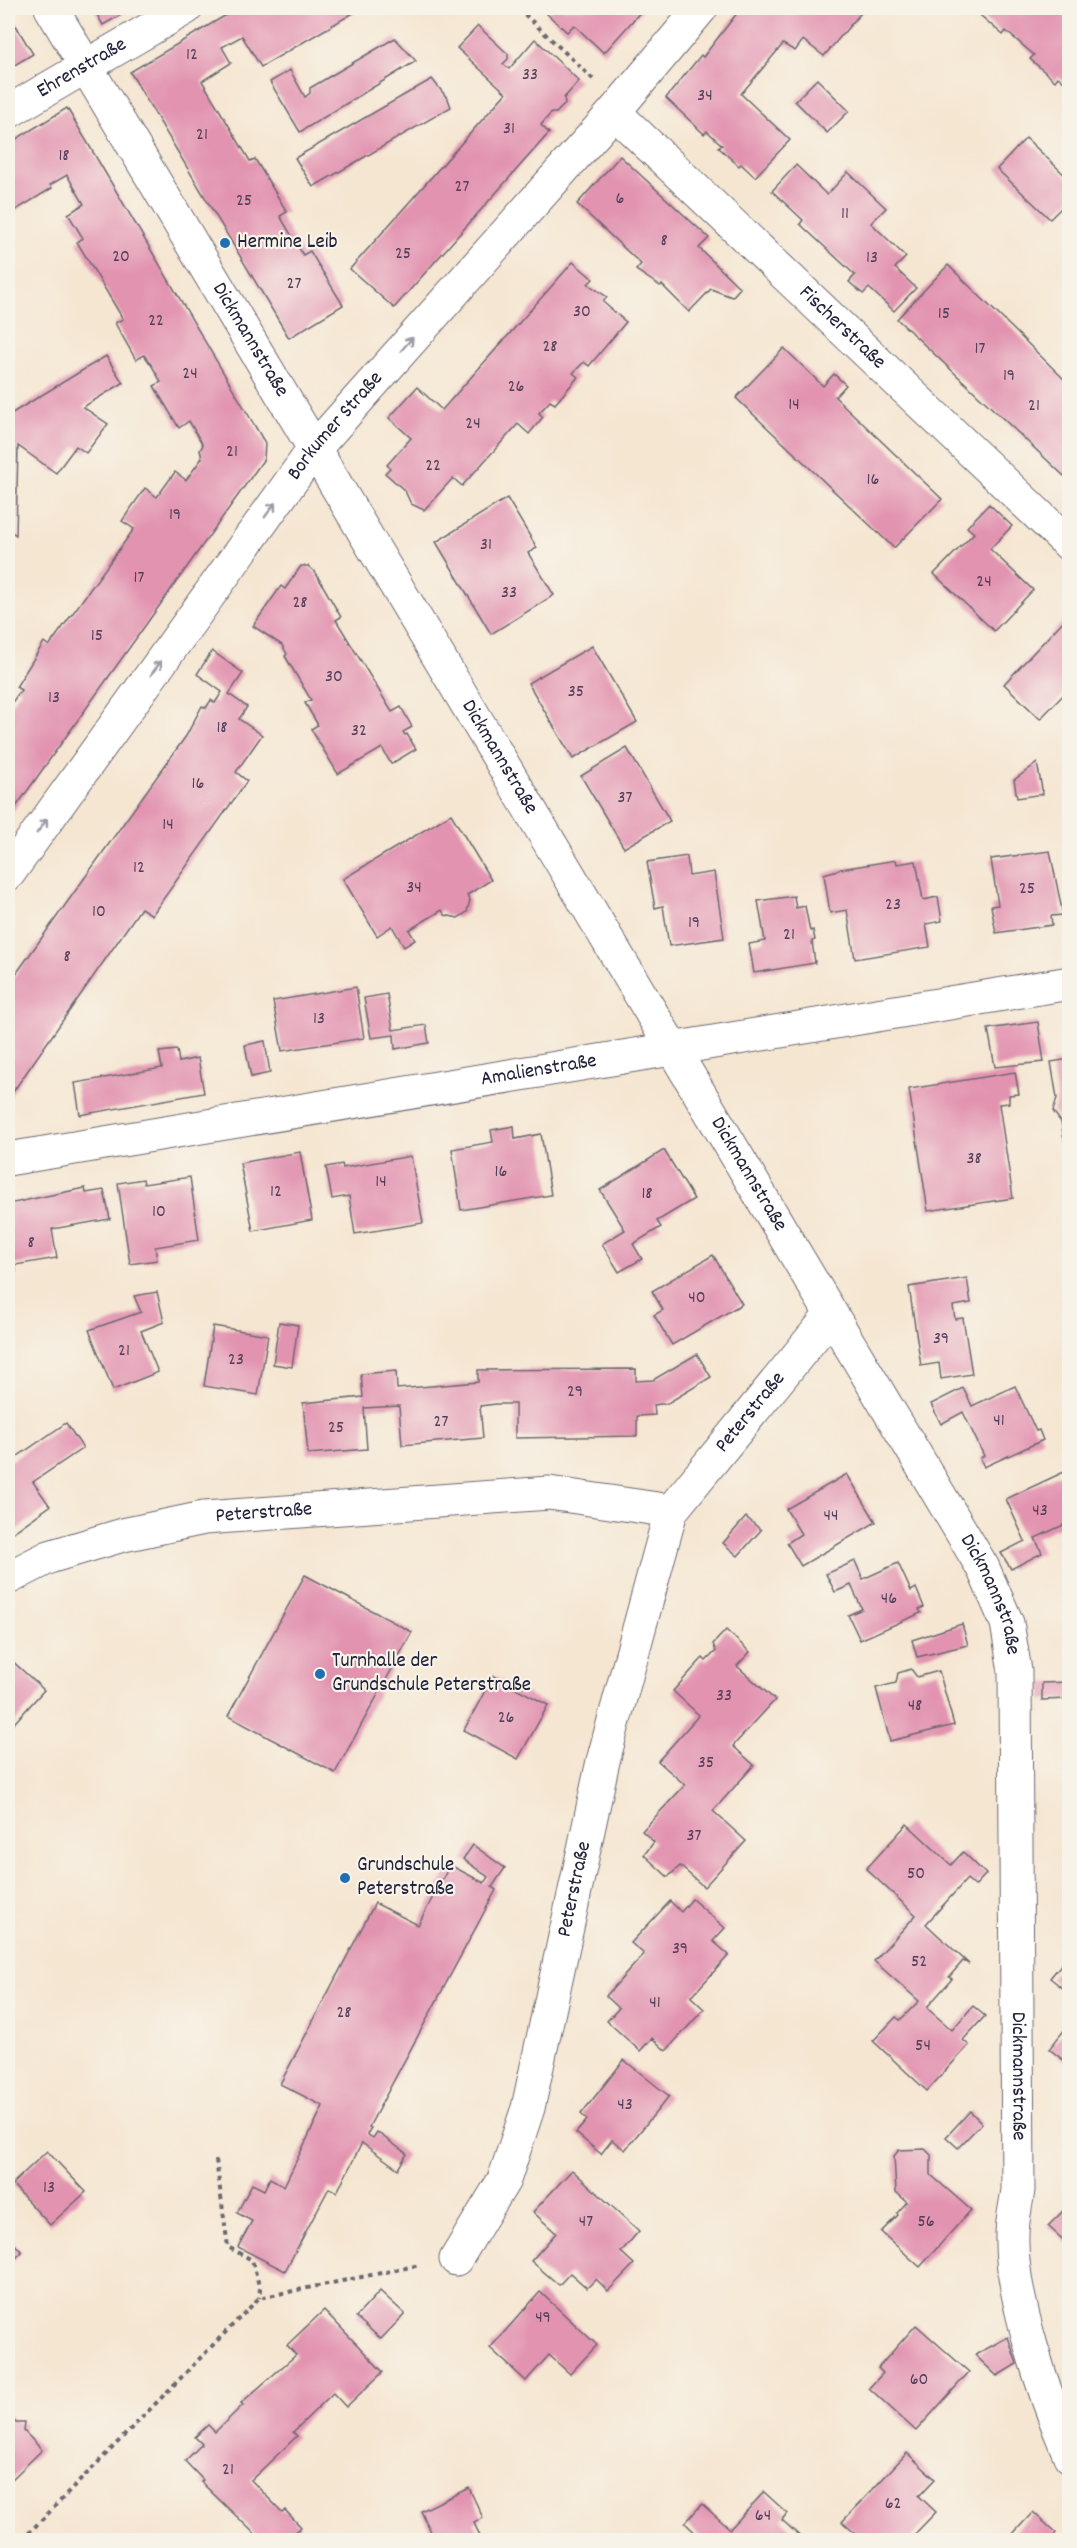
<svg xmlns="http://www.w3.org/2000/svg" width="1077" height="2548" font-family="Dekko,sans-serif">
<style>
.building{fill:#e293b0}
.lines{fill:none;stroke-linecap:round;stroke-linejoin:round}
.minor-casing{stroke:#6c6770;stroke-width:35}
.path{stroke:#6c6770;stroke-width:4;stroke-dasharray:4.5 4.5;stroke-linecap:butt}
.minor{stroke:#fff;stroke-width:33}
.oneway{stroke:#9c9ca7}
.poi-dot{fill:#1f6fb2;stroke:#f7f3e8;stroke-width:2}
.labels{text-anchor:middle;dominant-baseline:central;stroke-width:4.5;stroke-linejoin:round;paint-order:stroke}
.number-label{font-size:18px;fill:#523e58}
.street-label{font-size:21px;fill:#22223b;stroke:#f7f3e8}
.poi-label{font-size:21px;fill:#22223b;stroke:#f7f3e8;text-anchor:start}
</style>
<rect width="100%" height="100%" fill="#f7f3e8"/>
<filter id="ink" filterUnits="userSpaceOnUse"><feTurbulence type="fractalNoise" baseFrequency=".0167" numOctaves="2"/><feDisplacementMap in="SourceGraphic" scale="12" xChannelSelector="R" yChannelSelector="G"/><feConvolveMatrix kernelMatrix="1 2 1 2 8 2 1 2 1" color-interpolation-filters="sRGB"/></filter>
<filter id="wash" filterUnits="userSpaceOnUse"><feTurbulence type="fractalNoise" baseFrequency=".008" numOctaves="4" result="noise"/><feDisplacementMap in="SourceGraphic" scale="24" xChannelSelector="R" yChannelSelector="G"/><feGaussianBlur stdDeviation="1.35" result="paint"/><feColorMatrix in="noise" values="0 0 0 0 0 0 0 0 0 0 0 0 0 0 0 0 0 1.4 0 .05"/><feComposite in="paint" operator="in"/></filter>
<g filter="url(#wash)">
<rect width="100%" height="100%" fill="#f5e6d2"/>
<g id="blocks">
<g class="building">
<polygon points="93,8 133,8 103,25"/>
<polygon points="238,8 362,8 261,67 242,36 222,47 231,63 202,81 250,161 255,159 287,212 280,216 303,255 310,251 343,305 289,338 130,72"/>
<polygon points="552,8 644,8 604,53 574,25 567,32 547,14"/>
<polygon points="741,8 865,8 824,56 803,40 795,51 783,44 741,94 790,140 755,177 741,164 739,166 718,147 722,145 707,131 704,134 666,98 701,55 703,57"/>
<polygon points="978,8 1070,8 1070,87 1058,77 1055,81 1030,59 1034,55 1006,31 1003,35 980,15 982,11"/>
<polygon points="8,13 33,54 8,69"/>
<polygon points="478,26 508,54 508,59 503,64 509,69 535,39 579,81 564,98 565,104 556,113 551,113 541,125 549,133 394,308 350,269 506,93 457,48"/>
<polygon points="395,38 416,61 300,132 270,82 290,70 305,97 310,93 310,88"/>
<polygon points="432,79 448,99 451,107 313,187 295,158"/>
<polygon points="817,79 849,111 827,133 795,101"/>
<polygon points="67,108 265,443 264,459 8,818 8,708 21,690 16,687 44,642 49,646 134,529 122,521 145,488 157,497 175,472 186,480 202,458 200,450 203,445 189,421 179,428 154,386 161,382 152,366 144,355 136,360 115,323 123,319 77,242 83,238 68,214 84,204 67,175 50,185 52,188 8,215 8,144"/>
<polygon points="1026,138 1070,180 1070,199 1050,219 997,169"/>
<polygon points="620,156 709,238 699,248 740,288 732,297 711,289 689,312 662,285 660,286 636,270 641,264 577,204"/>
<polygon points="796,165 827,195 848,172 886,208 871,223 906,257 895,268 916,288 894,311 869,288 863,294 849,282 855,275 800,224 803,220 772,191"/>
<polygon points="573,262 593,279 588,284 607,297 603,302 626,322 589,366 584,362 573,373 578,377 555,404 550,401 539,413 543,417 529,434 518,424 462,486 453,478 424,510 411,504 405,491 385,473 390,468 387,465 411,438 389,418 417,387 442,410"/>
<polygon points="948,265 1070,385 1070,470 1064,476 897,319"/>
<polygon points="784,348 823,386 834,374 846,385 835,397 942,499 894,548 736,398"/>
<polygon points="106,356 123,383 83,407 108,424 86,453 76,446 56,473 18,446 16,535 8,529 8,410 9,415"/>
<polygon points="507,498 537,548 528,553 554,595 491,634 436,542"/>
<polygon points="989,504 1012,526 990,549 1033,590 994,631 934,574 974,533 967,527"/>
<polygon points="301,566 308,566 315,572 341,617 336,620 392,712 401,707 412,727 403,732 405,735 407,734 416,749 391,764 382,748 338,774 311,729 318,725 305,703 311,700 285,656 287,654 282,645 253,626 281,586 285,589"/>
<polygon points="1067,617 1070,619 1070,688 1040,719 1004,684"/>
<polygon points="592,646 637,722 573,759 528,683"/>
<polygon points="212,651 243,673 229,694 247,707 239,719 262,735 236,772 247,781 152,915 141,908 8,1099 8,985 186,736 202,706 206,708 211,700 215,703 222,692 197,674"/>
<polygon points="627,748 670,821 624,848 581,776"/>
<polygon points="1037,763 1043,794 1017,798 1014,780"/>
<polygon points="451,814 491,880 467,895 470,900 467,912 458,918 445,915 442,910 409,930 415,940 404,947 392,926 377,936 343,879"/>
<polygon points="1050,851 1063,915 1051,916 1052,925 996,933 991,906 998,905 991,859"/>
<polygon points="687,856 689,876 714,872 724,938 669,946 663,906 655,908 647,862"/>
<polygon points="896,860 897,864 916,861 923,900 938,897 942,921 926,924 930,947 855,959 847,910 830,913 824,874 841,869"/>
<polygon points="794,896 796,908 805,906 810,931 813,930 815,940 812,941 815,963 754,973 749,944 765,941 758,901"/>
<polygon points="356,987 364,1038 282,1051 273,1001"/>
<polygon points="387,994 393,1030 426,1025 429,1043 395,1049 394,1035 371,1038 364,998"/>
<polygon points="1038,1022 1044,1062 995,1067 988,1029"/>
<polygon points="265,1041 270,1073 251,1077 245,1045"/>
<polygon points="177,1050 179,1062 198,1058 204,1093 80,1115 75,1083 162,1068 159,1052"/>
<polygon points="1070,1059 1070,1150 1066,1150 1061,1122 1053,1111 1057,1098 1051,1062"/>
<polygon points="1015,1072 1019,1094 1009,1095 1009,1103 999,1104 1013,1198 928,1211 909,1089"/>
<polygon points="514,1126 515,1139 541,1134 551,1195 461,1210 452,1149 493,1142 491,1130"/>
<polygon points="664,1150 694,1199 657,1221 661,1227 633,1244 642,1259 619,1272 602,1244 625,1230 600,1190"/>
<polygon points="300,1152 312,1220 253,1231 240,1163"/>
<polygon points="411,1156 423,1223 355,1234 349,1196 332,1199 326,1167 342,1164 343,1168"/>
<polygon points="190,1177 199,1240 155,1247 157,1260 130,1264 118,1183 143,1179 144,1184"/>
<polygon points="85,1188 86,1193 104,1190 110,1219 52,1229 57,1258 15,1265 16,1272 8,1274 8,1204"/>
<polygon points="713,1255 742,1304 672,1345 654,1315 663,1310 652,1291"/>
<polygon points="967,1278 971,1303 953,1306 955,1319 963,1318 972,1374 941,1379 939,1363 921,1366 909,1287"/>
<polygon points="157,1292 164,1322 141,1331 158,1372 113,1390 89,1330 141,1312 134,1296"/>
<polygon points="279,1322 298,1325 292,1367 273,1364"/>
<polygon points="213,1326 268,1335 258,1395 204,1386"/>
<polygon points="697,1354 711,1377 668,1403 654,1405 655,1415 637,1416 637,1436 515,1438 515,1404 496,1404 480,1406 483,1438 402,1445 399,1406 364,1408 367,1449 308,1454 303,1403 363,1397 361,1374 396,1371 397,1389 478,1382 478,1370 636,1369 636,1381 653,1380"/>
<polygon points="1015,1386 1036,1431 1039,1430 1043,1440 984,1467 980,1458 984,1456 963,1412 941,1424 931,1404 963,1388 972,1406"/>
<polygon points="66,1423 83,1448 33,1482 50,1506 8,1536 8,1463"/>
<polygon points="1066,1471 1070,1480 1070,1522 1035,1538 1042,1553 1011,1569 1001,1553 1025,1541 1006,1499"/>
<polygon points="847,1474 876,1522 801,1566 787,1543 801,1534 786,1509"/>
<polygon points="746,1517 761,1530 738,1556 723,1543"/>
<polygon points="855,1561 863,1579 898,1563 911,1591 916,1588 924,1607 919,1609 921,1613 860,1640 848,1615 862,1609 851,1585 835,1592 826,1574"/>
<polygon points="305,1575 412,1632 335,1773 228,1716"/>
<polygon points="962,1624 968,1645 917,1657 912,1640"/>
<polygon points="726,1630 750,1652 737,1666 775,1700 733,1746 754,1765 713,1811 746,1841 704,1887 680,1866 668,1877 644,1855 654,1842 642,1831 685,1785 658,1761 699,1715 673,1691 700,1661 703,1658 706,1661 716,1651 713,1644"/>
<polygon points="8,1657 44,1690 8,1730"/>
<polygon points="911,1669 917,1677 939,1671 954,1725 890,1741 876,1688 896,1683 898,1673"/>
<polygon points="493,1676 548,1705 518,1759 464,1730"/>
<polygon points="1070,1682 1070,1699 1042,1700 1042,1683"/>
<polygon points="907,1824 951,1865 963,1852 986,1874 975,1886 967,1879 926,1924 969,1964 963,1961 949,1977 952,1979 928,2006 928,2009 952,2030 973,2006 985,2016 963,2040 969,2045 927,2091 873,2041 896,2017 900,2020 919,2001 874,1961 916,1915 866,1869"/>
<polygon points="473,1845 505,1868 492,1887 496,1890 369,2127 371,2128 367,2134 373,2138 377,2132 407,2154 398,2169 362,2143 337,2192 329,2188 285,2271 238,2247 252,2221 237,2213 252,2184 264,2190 270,2178 284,2186 323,2106 280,2084 375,1903 418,1925 450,1865 484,1883 488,1877 463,1859"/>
<polygon points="692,1899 725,1928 713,1941 729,1955 691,1997 704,2009 666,2051 652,2038 640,2051 607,2021 619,2008 606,1996 644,1954 631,1943 670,1901 681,1912"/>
<polygon points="1070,1954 1070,1994 1050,1978"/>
<polygon points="1070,2023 1070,2065 1049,2049"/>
<polygon points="624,2060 669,2096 625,2150 612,2140 601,2154 576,2133 587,2120 581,2114"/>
<polygon points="970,2111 982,2123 958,2148 946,2137"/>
<polygon points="925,2149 931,2155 931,2175 971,2210 920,2267 881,2232 898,2215 897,2213 907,2202 896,2192 894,2156 899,2150"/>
<polygon points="47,2151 86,2192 50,2225 12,2184"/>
<polygon points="572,2170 639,2231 621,2252 634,2264 608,2291 596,2279 587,2288 570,2273 559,2285 531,2261 556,2233 533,2212"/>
<polygon points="1070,2204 1070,2246 1048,2226"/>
<polygon points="8,2237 22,2252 8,2266"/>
<polygon points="380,2291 405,2314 381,2339 356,2317"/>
<polygon points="540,2292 597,2345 570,2374 549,2355 526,2381 490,2348"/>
<polygon points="324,2310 383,2372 346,2407 333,2393 293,2432 297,2436 251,2480 282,2512 285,2510 301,2527 287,2540 261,2540 201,2482 203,2480 185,2461 202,2444 195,2437 208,2425 215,2432 243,2405 241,2403 296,2355 287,2345"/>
<polygon points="916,2325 969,2372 916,2431 869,2388 883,2373 878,2368"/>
<polygon points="1008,2337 1017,2364 997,2376 975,2355"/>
<polygon points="8,2414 16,2423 25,2423 24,2431 42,2450 8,2483"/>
<polygon points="907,2453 935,2479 919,2496 936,2512 909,2540 863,2540 842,2522"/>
<polygon points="469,2488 483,2518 474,2523 482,2540 435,2540 421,2511"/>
<polygon points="764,2492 787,2513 782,2520 804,2540 703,2540 685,2523 702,2504 730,2529"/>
<polygon points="1033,2512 1056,2533 1050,2540 1013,2540 1010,2537"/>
</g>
</g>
</g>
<g filter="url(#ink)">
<use href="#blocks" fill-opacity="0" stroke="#6c6770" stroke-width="1.5"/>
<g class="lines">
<g class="minor-casing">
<g id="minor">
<path id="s1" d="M 51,8 L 983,1568 L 1007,1623 L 1015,1671 L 1018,2190 C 1016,2205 1012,2220 1012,2235 C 1010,2296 1046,2399 1070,2456"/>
<path id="s2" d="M 8,112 L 186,8"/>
<path id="s3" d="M 614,112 L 1070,545"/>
<path id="s4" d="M 8,874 L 315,448 L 614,112 L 701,8"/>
<path id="s5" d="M 8,1159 L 1070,983"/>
<path id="s6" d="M 8,1578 L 49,1557 L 123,1535 L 204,1518 L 549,1493 L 671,1511 L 831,1315"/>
<path id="s7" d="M 456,2259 L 504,2180 L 528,2108 L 603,1761 L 671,1511"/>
</g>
</g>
<g class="path">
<polyline points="518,8 593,79"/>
<polyline points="216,2160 228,2247 252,2260 260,2289 259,2298"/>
<polyline points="22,2540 259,2298 420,2265"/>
</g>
<use href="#minor" class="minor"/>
</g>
<defs><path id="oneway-shaft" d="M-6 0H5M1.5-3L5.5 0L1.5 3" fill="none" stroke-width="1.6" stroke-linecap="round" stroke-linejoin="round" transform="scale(1.5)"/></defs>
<g class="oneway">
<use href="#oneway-shaft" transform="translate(407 344) rotate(-48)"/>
<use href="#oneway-shaft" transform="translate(270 510) rotate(-54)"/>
<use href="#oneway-shaft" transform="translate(156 668) rotate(-54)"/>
<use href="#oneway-shaft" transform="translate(42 826) rotate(-54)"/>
</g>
</g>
<g class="poi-dot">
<circle cx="225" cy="243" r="6"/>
<circle cx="320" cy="1674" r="6"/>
<circle cx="345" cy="1878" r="6"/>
</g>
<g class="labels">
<g class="number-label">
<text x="192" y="55">12</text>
<text x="530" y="75">33</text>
<text x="705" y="96">34</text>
<text x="509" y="129">31</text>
<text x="202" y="135">21</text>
<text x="64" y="156">18</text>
<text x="462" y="187">27</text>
<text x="620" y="199">6</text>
<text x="244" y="201">25</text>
<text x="845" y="214">11</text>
<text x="664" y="241">8</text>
<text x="403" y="254">25</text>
<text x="121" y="257">20</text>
<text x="872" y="258">13</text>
<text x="294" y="284">27</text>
<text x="582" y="312">30</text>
<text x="944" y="314">15</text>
<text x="156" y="321">22</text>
<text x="550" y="347">28</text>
<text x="980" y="349">17</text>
<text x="190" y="374">24</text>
<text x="1009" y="376">19</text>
<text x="516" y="387">26</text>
<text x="794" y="405">14</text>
<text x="1034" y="406">21</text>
<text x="473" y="424">24</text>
<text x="232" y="452">21</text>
<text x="433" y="466">22</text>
<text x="873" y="480">16</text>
<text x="175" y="515">19</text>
<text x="486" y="545">31</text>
<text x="139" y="578">17</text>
<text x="984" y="582">24</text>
<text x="509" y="593">33</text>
<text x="300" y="603">28</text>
<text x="97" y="636">15</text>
<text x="334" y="677">30</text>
<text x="576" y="692">35</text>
<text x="54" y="698">13</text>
<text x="222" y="728">18</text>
<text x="359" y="731">32</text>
<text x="198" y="784">16</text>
<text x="625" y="798">37</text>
<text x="168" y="825">14</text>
<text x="139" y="868">12</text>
<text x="414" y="888">34</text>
<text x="1027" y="889">25</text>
<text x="893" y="905">23</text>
<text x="99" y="912">10</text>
<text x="694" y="923">19</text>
<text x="789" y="935">21</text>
<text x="67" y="957">8</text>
<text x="319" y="1019">13</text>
<text x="974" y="1159">38</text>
<text x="501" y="1172">16</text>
<text x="381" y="1182">14</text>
<text x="276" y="1192">12</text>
<text x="647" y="1194">18</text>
<text x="159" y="1212">10</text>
<text x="31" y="1243">8</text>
<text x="697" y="1298">40</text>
<text x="941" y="1339">39</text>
<text x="124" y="1351">21</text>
<text x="236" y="1360">23</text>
<text x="575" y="1392">29</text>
<text x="999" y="1421">41</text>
<text x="441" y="1422">27</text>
<text x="336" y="1428">25</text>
<text x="1040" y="1511">43</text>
<text x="831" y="1516">44</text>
<text x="889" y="1599">46</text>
<text x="724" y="1696">33</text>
<text x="915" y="1706">48</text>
<text x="506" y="1718">26</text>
<text x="706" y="1763">35</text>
<text x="694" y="1836">37</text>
<text x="916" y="1874">50</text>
<text x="680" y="1949">39</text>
<text x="919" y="1962">52</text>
<text x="655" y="2003">41</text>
<text x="344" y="2013">28</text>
<text x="923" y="2046">54</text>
<text x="625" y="2105">43</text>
<text x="49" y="2188">13</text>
<text x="586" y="2222">47</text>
<text x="926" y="2222">56</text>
<text x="543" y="2318">49</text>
<text x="919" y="2380">60</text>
<text x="228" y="2470">21</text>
<text x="893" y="2504">62</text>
<text x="763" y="2516">64</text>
</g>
<g class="street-label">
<text stroke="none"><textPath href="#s2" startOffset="86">Ehrenstraße</textPath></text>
<text stroke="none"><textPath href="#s3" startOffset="314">Fischerstraße</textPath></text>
<text stroke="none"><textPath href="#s1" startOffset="387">Dickmannstraße</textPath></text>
<text stroke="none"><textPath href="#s4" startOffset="555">Borkumer Straße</textPath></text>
<text stroke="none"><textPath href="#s1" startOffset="873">Dickmannstraße</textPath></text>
<text stroke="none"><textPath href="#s5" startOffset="538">Amalienstraße</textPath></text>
<text stroke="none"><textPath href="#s1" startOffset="1359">Dickmannstraße</textPath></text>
<text stroke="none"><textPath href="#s6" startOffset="802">Peterstraße</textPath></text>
<text stroke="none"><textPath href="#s6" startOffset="266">Peterstraße</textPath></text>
<text stroke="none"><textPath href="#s1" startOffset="1845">Dickmannstraße</textPath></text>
<text stroke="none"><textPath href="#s7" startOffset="392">Peterstraße</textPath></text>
<text stroke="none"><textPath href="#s1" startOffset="2331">Dickmannstraße</textPath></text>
</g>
<g class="poi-label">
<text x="237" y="243">Hermine Leib</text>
<text x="332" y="1662">Turnhalle der<tspan x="332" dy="24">Grundschule Peterstraße</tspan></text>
<text x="357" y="1866">Grundschule<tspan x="357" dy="24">Peterstraße</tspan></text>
</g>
</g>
<rect width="1077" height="2548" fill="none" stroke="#f7f3e8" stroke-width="30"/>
</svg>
